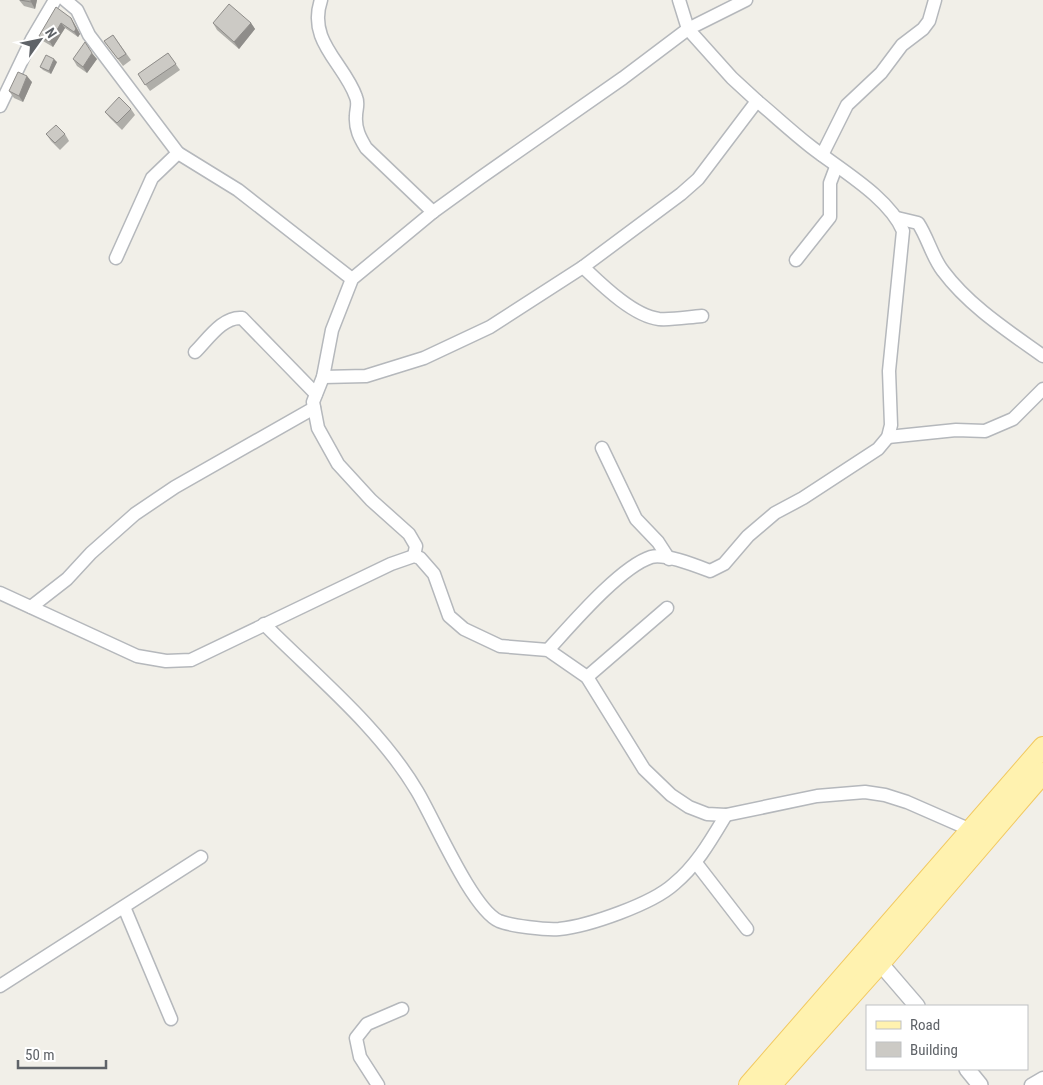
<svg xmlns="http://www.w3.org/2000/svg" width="1043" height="1085" font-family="'Roboto Condensed',sans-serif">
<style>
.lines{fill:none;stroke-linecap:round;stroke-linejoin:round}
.minor-casing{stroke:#b5b8bc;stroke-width:15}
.tertiary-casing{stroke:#b5b8bc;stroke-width:18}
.primary-casing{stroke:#f2c960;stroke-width:22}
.minor{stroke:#fff;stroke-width:12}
.tertiary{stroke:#fff;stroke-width:15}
.primary{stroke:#fff2af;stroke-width:20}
.wall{fill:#afaea9}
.shaded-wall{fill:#8f8d8a}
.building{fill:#cccac5;stroke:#8f8d8a}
</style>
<rect width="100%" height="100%" fill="#f1efe8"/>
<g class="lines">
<g class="minor-casing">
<g id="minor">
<polyline points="65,0 77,10 89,35 178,153 238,190 352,279"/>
<path d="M 321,0 C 307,41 344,63 356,97 C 359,104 356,109 356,116 C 355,129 360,138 366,148 L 433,212"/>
<polyline points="0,106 32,39 55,0"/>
<polyline points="822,155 847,105 881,73 902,45 923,29 929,21 935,0"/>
<path d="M 897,218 L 918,223 C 928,238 932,257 943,271 C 969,306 1008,331 1043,356"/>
<polyline points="116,258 152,178 178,153"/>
<polyline points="796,260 830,217 830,183 836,167"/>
<path d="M 583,267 C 601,284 633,316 659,319 C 673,320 688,317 702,316"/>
<path d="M 195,352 C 208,339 223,316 242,318 L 316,394"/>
<polyline points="323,377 366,376 424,358 490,327 583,267 681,194 698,179 757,101 732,78 688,29 746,0"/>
<polyline points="888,437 956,430 985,431 1013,419 1043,389"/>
<polyline points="602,448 636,519 658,542 669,559"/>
<polyline points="414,556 416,546 409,534 371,500 338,464 318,428 313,402 323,377 332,330 352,279 433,212 480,178 623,78 688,29 679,0"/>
<polyline points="0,593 137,656 166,661 191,660 391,564 414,556 420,558 434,574 449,616 464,629 500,646 548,650 587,677 644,769 671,795 689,807 707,814 726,815 817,796 865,792 885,795 907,802 971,830"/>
<polyline points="31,607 67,579 91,553 135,514 175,487 314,408"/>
<path d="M 264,624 C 317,677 379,727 417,791 C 434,819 472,909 499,921 C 511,926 546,930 559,929 C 589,926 652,904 674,884 C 697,865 711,840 726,815"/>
<path d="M 548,650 C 571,625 620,567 651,557 C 665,553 697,566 710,571 L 724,564 L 748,536 L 775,513 L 803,498 L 878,449 L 888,437 L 891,425 L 889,371 L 903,231 C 889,197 839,169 810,146 C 792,132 775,116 757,101"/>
<polyline points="587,677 667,608"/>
<polyline points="696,863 747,929"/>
<polyline points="124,907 171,1019"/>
<polyline points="0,986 201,857"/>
<polyline points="378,1085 360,1057 356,1038 367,1024 402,1009"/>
<polyline points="1031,1085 1043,1078"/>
</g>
</g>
<g class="tertiary-casing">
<g id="tertiary">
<polyline points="880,963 917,1006"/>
<polyline points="967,1069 980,1085"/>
</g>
</g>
<g class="primary-casing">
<g id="primary">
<polyline points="749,1085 1043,747"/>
<polyline points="771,1085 880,963 1043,773"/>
</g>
</g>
<use href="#minor" class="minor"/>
<use href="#tertiary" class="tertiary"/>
<use href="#primary" class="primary"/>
</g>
<g class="wall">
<polygon points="19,0 37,0 35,9 24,6"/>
<polygon points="71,18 74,23 80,34 78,37 65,28 53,47 43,41 39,36"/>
<polygon points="213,23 251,23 255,29 239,49 217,30"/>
<polygon points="113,35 131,60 123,66 104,41"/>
<polygon points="168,53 180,70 150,91 138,74"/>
<polygon points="73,59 97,59 87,73 77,66"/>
<polygon points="57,62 51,74 43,70 40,67"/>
<polygon points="32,82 23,102 14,98 9,91"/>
<polygon points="131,109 135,115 122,130 110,118 105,112"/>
<polygon points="46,134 65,134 69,141 60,150 51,141"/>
</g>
<g class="shaded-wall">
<polygon points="31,0 37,0 35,9 31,2"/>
<polygon points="71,18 74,23 80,34 78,37 74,32"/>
<polygon points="61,23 65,28 53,47 50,42"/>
<polygon points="251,23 255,29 239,49 234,42"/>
<polygon points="92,53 97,59 87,73 83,67"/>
<polygon points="54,59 57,62 51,74 49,71"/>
<polygon points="27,76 32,82 23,102 19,96"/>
</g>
<g class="building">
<polygon points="20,0 31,0 31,2"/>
<polygon points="229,4 251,23 234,42 213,23"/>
<polygon points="56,7 71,18 76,29 74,32 61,23 50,42 39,36"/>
<polygon points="113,35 126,54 118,59 104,41"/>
<polygon points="85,42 92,53 83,67 73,59"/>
<polygon points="168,53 176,64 145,85 138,74"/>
<polygon points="46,55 54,59 49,71 40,67"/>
<polygon points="18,72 27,76 19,96 9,91"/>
<polygon points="119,97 131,109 117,123 105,112"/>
<polygon points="56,125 65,134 55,143 46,134"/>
</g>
<rect x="866" y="1005" width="162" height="65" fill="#ffffff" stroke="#bfc1c3"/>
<rect x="876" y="1021" width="25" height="8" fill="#fff2af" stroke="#bfc1c3"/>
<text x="910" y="1030" font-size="15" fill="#5f6368">Road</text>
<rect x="876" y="1042" width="25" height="15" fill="#cccac5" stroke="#bfc1c3"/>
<text x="910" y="1055" font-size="15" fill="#5f6368">Building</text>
<g transform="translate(40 40) rotate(57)" stroke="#ffffff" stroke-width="4" paint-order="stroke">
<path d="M0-4L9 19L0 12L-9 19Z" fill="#5f6368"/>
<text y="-8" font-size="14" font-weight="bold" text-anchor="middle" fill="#5f6368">N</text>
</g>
<path d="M18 1060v8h88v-8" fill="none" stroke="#5f6368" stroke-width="2.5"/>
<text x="25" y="1060" font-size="15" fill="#5f6368" stroke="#ffffff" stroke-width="4" paint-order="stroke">50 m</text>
</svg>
